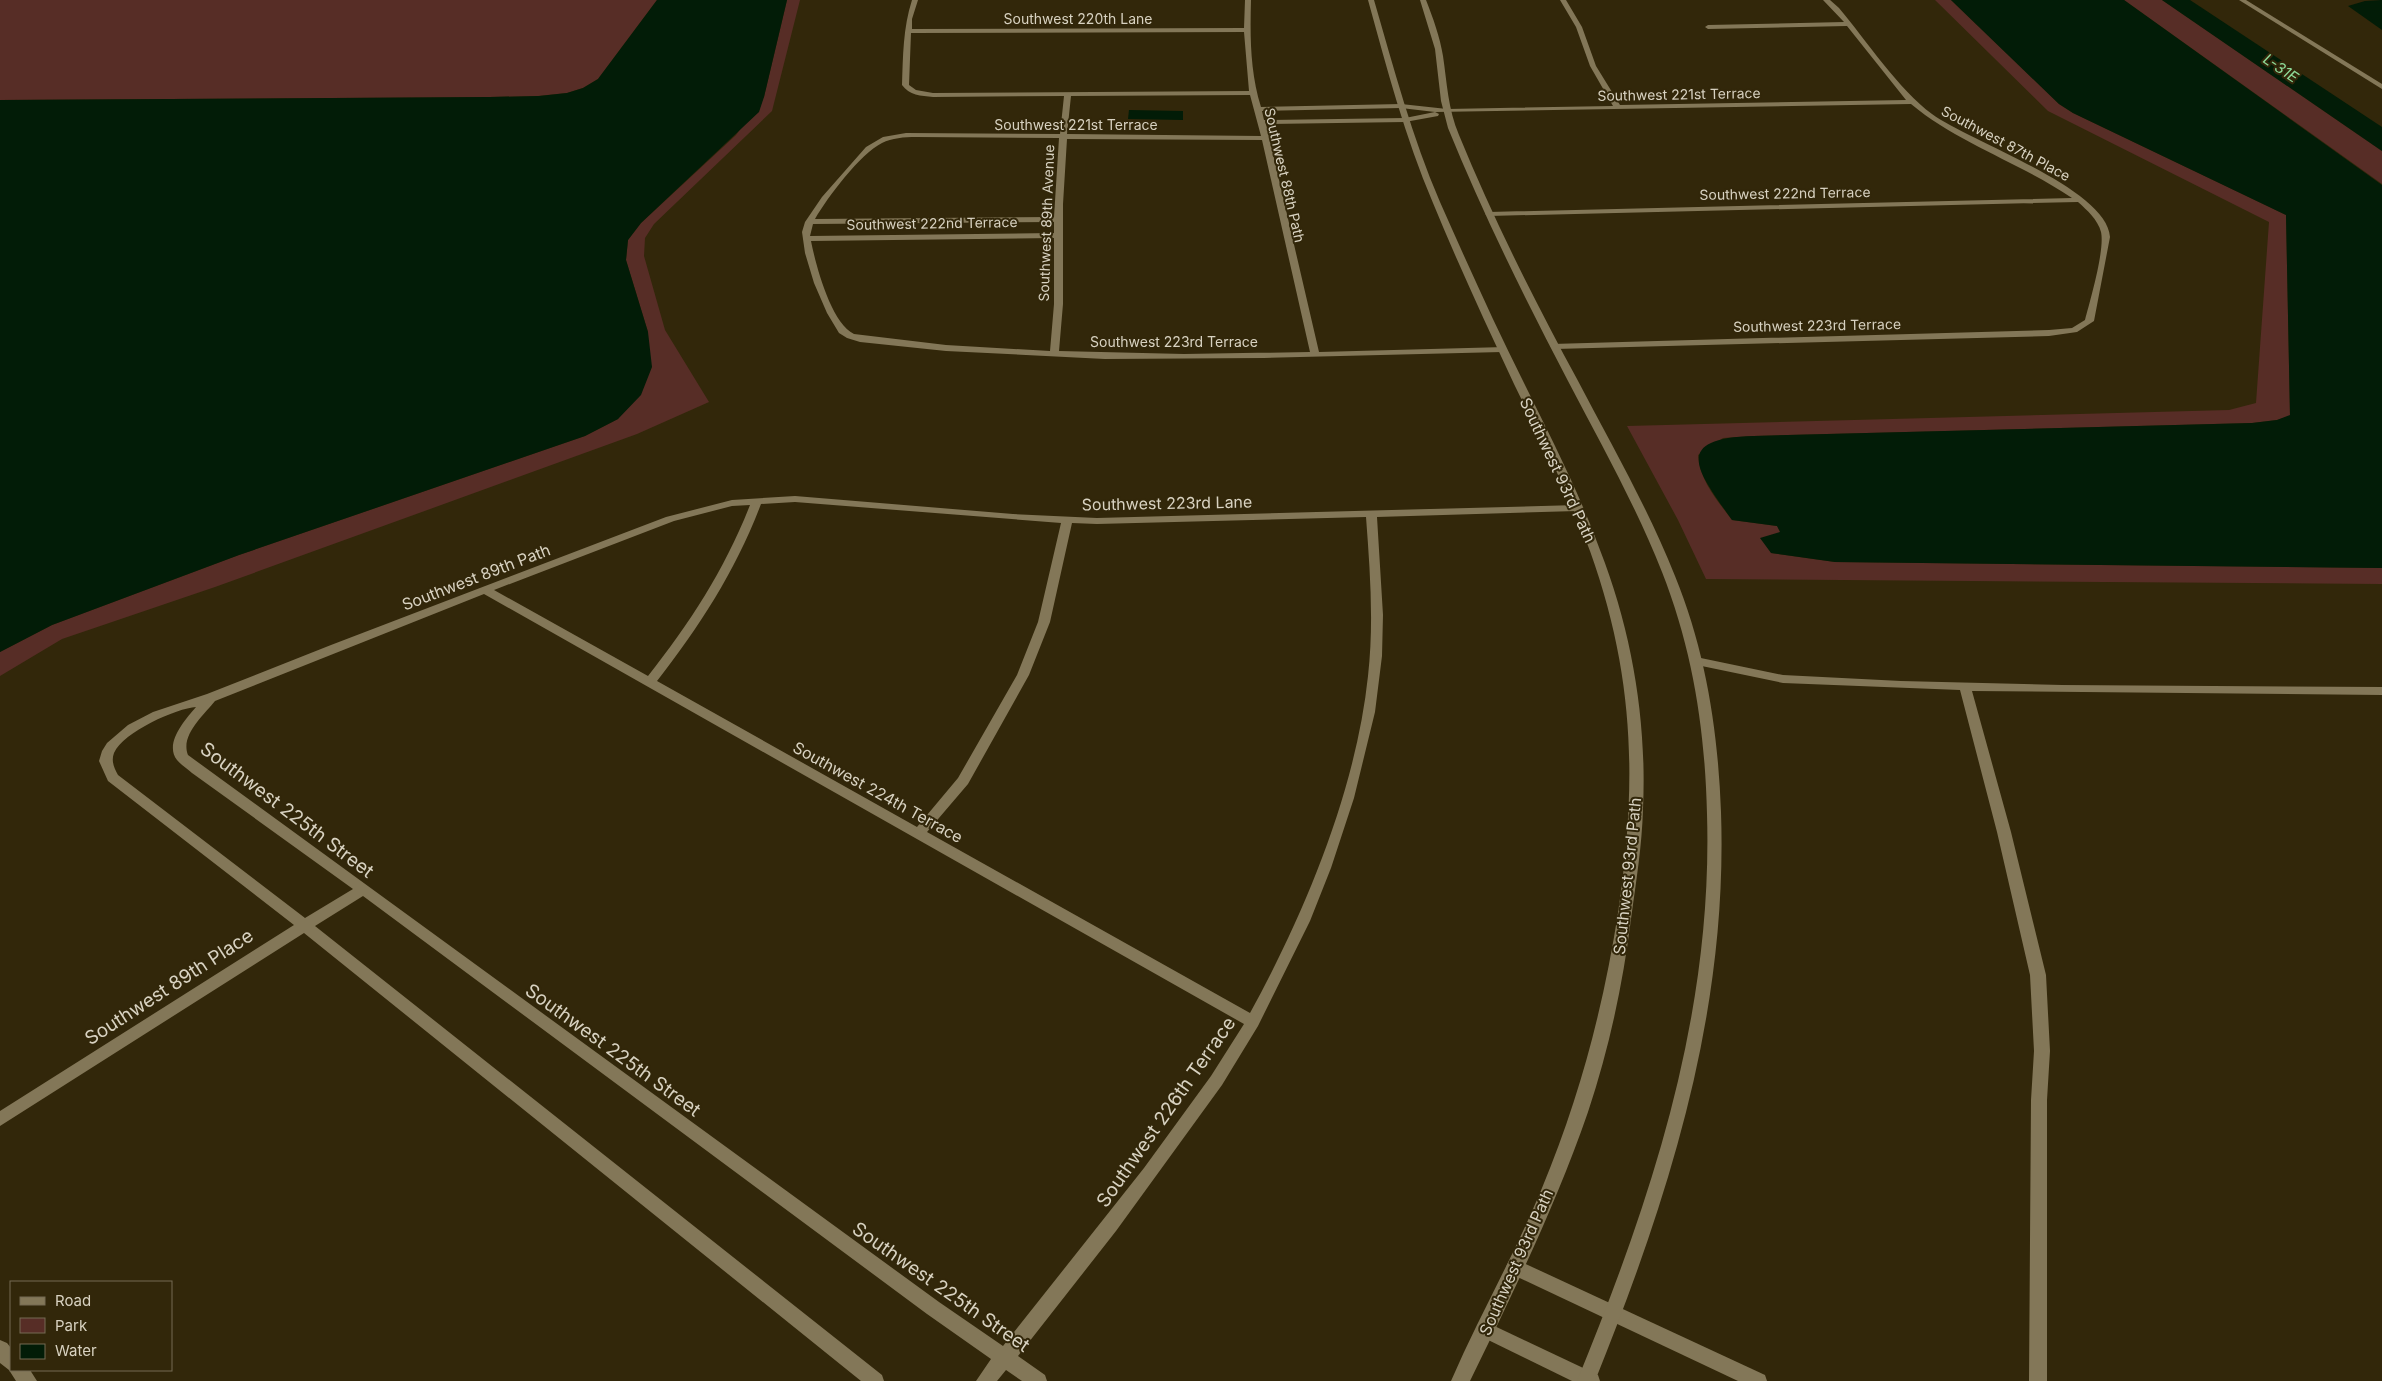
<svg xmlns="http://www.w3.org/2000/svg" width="2382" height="1381" font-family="Inter,sans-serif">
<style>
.green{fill:#572d26}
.water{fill:#021c07}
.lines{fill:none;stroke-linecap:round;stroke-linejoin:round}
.street{fill:#837758;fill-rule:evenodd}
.secondary{fill:#837758;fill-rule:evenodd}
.labels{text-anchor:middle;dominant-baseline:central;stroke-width:4;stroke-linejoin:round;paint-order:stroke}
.far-street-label{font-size:14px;fill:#d8d2c1;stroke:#32270a}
.far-water-label{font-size:15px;font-style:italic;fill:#8edb99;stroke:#32270a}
.street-label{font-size:16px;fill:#d8d2c1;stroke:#32270a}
.near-street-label{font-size:19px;fill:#d8d2c1;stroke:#32270a}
</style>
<rect width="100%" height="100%" fill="#32270a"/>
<g class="green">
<polygon points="0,0 657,0 598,79 583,88 567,93 538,96 490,97 0,100"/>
<polygon points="787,0 800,0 772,111 654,224 645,238 644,256 665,330 709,402 637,434 215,587 62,639 0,676 0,652 52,625 239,555 585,436 618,419 648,332 626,260 628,240 641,223 736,135 764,97"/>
<path d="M 1935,0 L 1951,0 L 2059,104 L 2073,113 L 2286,215 L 2290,416 L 2277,420 L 2252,423 L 1754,436 L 1723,438 L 1698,455 C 1700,481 1717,500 1732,520 L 1777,526 L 1781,531 L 1771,553 L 1835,562 L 2382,568 L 2382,584 L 1706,579 L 1678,520 L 1627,426 L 2229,410 L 2256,403 L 2269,222 L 2048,111 Z"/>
<polygon points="2124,0 2162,0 2382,151 2382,184"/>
</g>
<g class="water">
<polygon points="657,0 787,0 764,97 759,112 641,223 628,240 626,260 648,332 652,367 641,395 618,419 585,436 239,555 52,625 0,652 0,100 490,97 539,96 567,93 583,88 598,79"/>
<path d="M 1951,0 L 2124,0 L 2382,185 L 2382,568 L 1835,562 L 1771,553 L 1760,538 L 1780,532 L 1777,526 L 1732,520 C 1698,472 1670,438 1754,436 L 2252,423 L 2277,420 L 2290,415 L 2286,215 L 2073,113 L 2059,104 Z"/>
<polygon points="2162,0 2190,0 2382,127 2382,151"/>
<polygon points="2382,0 2382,30 2348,6 2365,1"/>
<polygon points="1129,110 1183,111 1183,120 1128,119"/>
</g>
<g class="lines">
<g class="street">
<path d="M 912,0 L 918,0 L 912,19 L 912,29 L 1244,28 L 1245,0 L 1251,0 C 1250,36 1250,72 1261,107 L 1401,104 L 1447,109 L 1613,106 L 1590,66 L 1576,27 L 1560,0 L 1566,0 L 1582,27 L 1596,66 L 1620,105 L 1906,100 L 1847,26 L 1708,29 L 1705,27 L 1708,25 L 1844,22 L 1823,0 L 1830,0 L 1839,8 C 1866,40 1899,90 1932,114 C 1970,142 2107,188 2110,237 L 2094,321 L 2077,332 L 2049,336 L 1555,349 L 1550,346 L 1552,344 L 2049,330 L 2072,328 L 2085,320 C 2090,301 2105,250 2101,232 C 2098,220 2087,210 2078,202 L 1489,216 L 1485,214 L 1489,212 L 2072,198 C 2021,163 1959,144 1911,104 L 1435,112 L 1439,114 L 1438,116 L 1405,122 L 1266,124 L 1319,352 L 1505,347 L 1505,351 L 1502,352 L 1264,358 L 1105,359 L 946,351 L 860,342 L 847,338 L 839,333 L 827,313 L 814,283 L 805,253 L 802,232 L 805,222 L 822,197 L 866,147 L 883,137 L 906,133 L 1060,134 L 1064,96 L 933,97 C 921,96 909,95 902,85 C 903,56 903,28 912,0 ZM 1244,32 L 1249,91 L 933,93 L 916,90 L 909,85 L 911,33 ZM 1250,95 L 1261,136 L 1067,134 L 1071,96 ZM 1401,108 L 1435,112 L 1405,118 L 1264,120 L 1262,111 ZM 916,137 L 1059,138 L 1054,217 L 815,219 C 827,198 860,154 882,143 C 892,138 904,137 916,137 ZM 1067,139 L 1262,140 L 1310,352 L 1184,354 L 1059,351 L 1063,304 L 1063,204 ZM 1054,222 L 1054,233 L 810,236 L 813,224 ZM 1054,238 L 1054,304 L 1050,351 L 946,345 L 854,334 C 831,323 816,266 811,241 Z"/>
<path d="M 795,496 L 1013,514 L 1097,518 L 1577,505 L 1582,508 L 1577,511 L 1377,517 L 1383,615 L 1382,656 L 1375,712 L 1354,798 L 1331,868 L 1310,921 L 1258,1026 L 1222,1085 L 1116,1231 L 1018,1356 L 1045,1375 L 1047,1381 L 1022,1381 L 1006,1370 L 997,1381 L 976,1381 L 991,1359 L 927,1314 L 363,896 L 315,926 L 882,1375 L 884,1381 L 861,1381 L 304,933 L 0,1126 L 0,1111 L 294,925 L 108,781 L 99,761 L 102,751 L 107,743 L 128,725 L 153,712 L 207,694 L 331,645 L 666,517 L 732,500 ZM 795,502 L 1061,523 L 1038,622 L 1017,675 L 958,778 L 917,827 L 657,681 C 700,626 736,570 761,504 ZM 750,505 C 725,569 690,623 648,676 L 494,590 L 674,521 L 732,506 ZM 1366,517 C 1370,570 1374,623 1368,676 C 1356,790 1305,913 1250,1013 L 927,832 L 968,784 L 1029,675 L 1050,622 L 1072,523 L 1097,524 ZM 484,594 L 1244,1024 L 1211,1076 L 1144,1168 L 1003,1346 L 939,1302 L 188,755 C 180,735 204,715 215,701 ZM 196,707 C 185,720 164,743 177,760 C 181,765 188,769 192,773 L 353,889 L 305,918 L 118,775 C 114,768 111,761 114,753 C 123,732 177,708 196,707 Z"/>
<polygon points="1696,657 1783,675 1901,681 2062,685 2382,687 2382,695 1972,691 2011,832 2046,975 2050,1051 2047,1100 2047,1381 2029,1381 2031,1100 2034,1051 2030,975 1997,832 1960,690 1783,683 1692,664 1690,661 1692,658"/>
<polygon points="1515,1259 1765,1375 1767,1381 1738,1381 1509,1273 1506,1267 1509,1261"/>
<polygon points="1486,1322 1598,1375 1600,1381 1572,1381 1480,1336 1477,1330 1480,1324"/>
<polygon points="0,1340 7,1343 11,1348 11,1370 30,1370 37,1381 16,1381 9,1370 0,1363"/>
</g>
<g class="secondary">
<path d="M 1368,0 L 1374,0 C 1394,69 1412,137 1440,202 C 1467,263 1494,323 1524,383 C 1551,438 1579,492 1600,550 C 1632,632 1647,720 1643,809 C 1642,846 1636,882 1631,919 C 1623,984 1609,1049 1588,1112 C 1556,1205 1513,1293 1470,1381 L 1451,1381 C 1479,1316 1515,1254 1542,1188 C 1579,1099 1603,1009 1618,913 C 1637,783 1635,677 1590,551 C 1569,494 1541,439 1514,384 C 1486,324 1458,264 1433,203 C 1405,137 1387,69 1368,0 Z"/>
<path d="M 1420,0 L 1426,0 C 1433,18 1440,37 1443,56 C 1447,83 1448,109 1459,135 C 1493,218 1534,300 1577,379 C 1611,444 1648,508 1675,576 C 1706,652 1718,731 1721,812 C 1728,1013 1669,1197 1595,1381 L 1577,1381 C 1652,1198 1713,1014 1707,814 C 1705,730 1693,651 1662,572 C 1636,506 1601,444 1568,381 C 1525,299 1483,214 1448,128 L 1441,101 L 1435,49 Z"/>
<polygon points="2239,0 2246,0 2382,84 2382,89"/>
</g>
</g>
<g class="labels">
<g class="far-street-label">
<text x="1078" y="18">Southwest 220th Lane</text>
<text transform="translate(1679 94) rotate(-1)">Southwest 221st Terrace</text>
<text x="1076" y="124">Southwest 221st Terrace</text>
<text transform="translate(2006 143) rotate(28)">Southwest 87th Place</text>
<text transform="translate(1285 175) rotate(77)">Southwest 88th Path</text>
<text transform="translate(1785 193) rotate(-1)">Southwest 222nd Terrace</text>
<text transform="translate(932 223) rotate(-1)">Southwest 222nd Terrace</text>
<text transform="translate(1046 223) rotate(-88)">Southwest 89th Avenue</text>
<text transform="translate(1817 325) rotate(-1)">Southwest 223rd Terrace</text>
<text x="1174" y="341">Southwest 223rd Terrace</text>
</g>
<g class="far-water-label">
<text transform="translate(2281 68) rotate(34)">L-31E</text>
</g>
<g class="street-label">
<text transform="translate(1558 470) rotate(65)">Southwest 93rd Path</text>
<text transform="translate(1167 503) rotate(-1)">Southwest 223rd Lane</text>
<text transform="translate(476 577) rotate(-21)">Southwest 89th Path</text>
<text transform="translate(878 792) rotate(29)">Southwest 224th Terrace</text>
<text transform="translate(1627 876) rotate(-84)">Southwest 93rd Path</text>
<text transform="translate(1516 1262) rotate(-66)">Southwest 93rd Path</text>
</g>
<g class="near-street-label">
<text transform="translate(287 810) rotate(37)">Southwest 225th Street</text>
<text transform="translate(169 987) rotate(-33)">Southwest 89th Place</text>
<text transform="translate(613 1050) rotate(36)">Southwest 225th Street</text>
<text transform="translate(1166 1112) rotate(-55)">Southwest 226th Terrace</text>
<text transform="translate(941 1287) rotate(35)">Southwest 225th Street</text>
</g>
</g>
<rect x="10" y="1281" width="162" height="90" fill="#32270a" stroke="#746b53"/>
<rect x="20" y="1297" width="25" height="8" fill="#837758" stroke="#746b53"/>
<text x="55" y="1306" font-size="15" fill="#d8d2c1">Road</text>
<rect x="20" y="1318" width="25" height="15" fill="#572d26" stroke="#746b53"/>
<text x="55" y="1331" font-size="15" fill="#d8d2c1">Park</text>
<rect x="20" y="1344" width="25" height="15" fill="#021c07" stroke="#746b53"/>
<text x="55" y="1356" font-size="15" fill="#d8d2c1">Water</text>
</svg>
